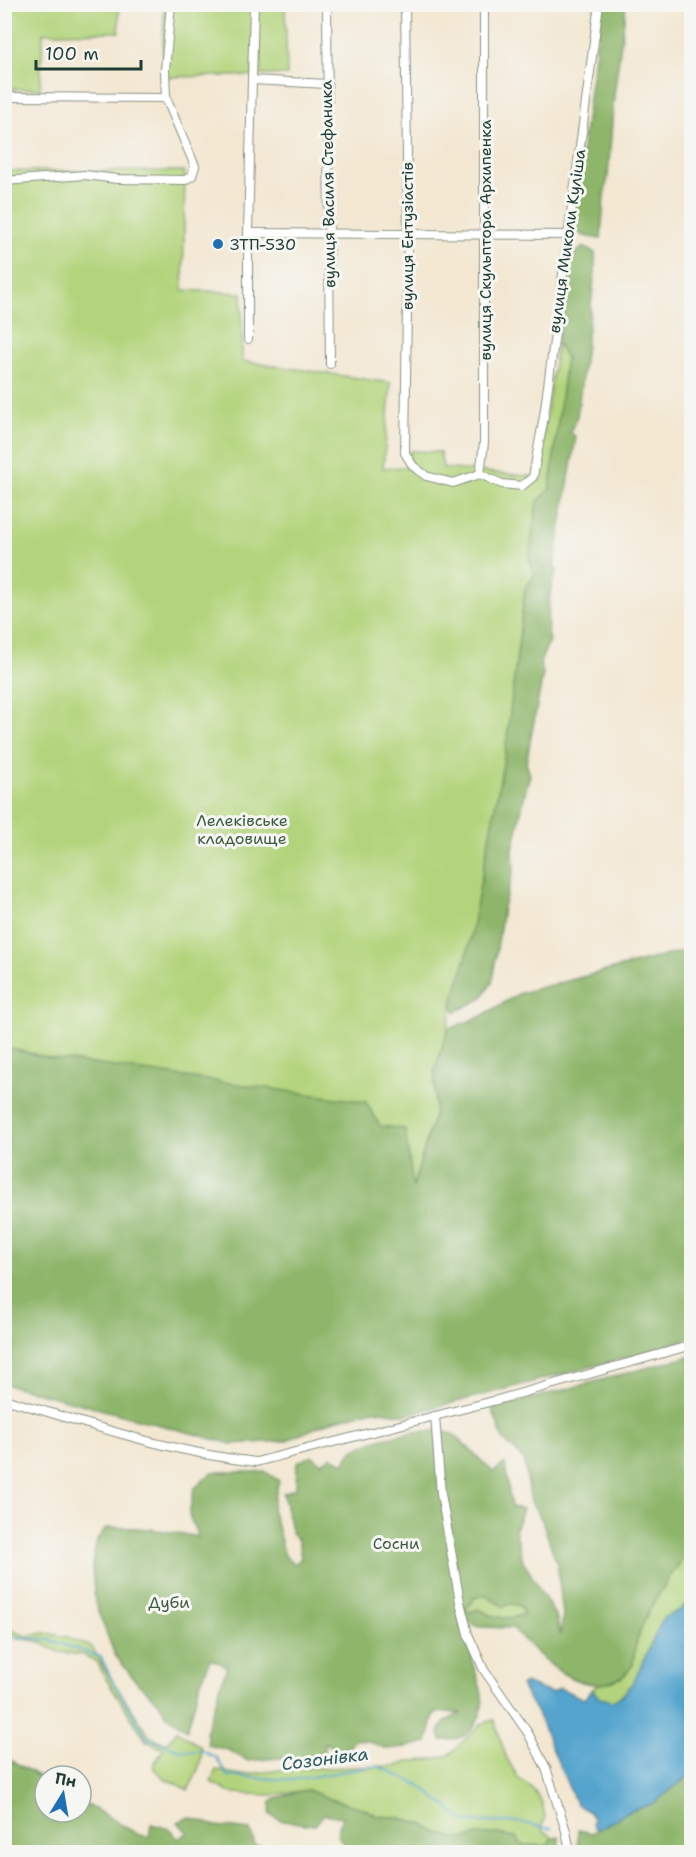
<svg xmlns="http://www.w3.org/2000/svg" width="696" height="1857" font-family="'Shantell Sans',sans-serif">
<style>
.green{fill:#b3d47b;stroke:#698858;stroke-width:1.5}
.forest{fill:#8eb66b;stroke:#567a50;stroke-width:1.5;fill-rule:evenodd}
.water{fill:#54a4ce;stroke:#3a7081;stroke-width:1.5}
.lines{fill:none;stroke-linecap:round;stroke-linejoin:round}
.stream{stroke:#54a4ce;stroke-width:2}
.minor-casing{stroke:#899283;stroke-width:10}
.minor{stroke:#fff;stroke-width:8}
.poi-dot{fill:#1f6fb2;stroke:#f6f6f2;stroke-width:2}
.labels{text-anchor:middle;dominant-baseline:central;stroke-width:6;stroke-linejoin:round;paint-order:stroke}
.street-label{font-size:16px;fill:#1f3d34;stroke:#f6f6f2}
.poi-label{font-size:16px;fill:#1f3d34;stroke:#f6f6f2;text-anchor:start}
.park-label{font-size:16px;fill:#3d5b42;stroke:#f6f6f2}
.water-label{font-size:18px;font-style:italic;fill:#2f5c62;stroke:#f6f6f2}
</style>
<rect width="100%" height="100%" fill="#f6f6f2"/>
<filter id="ink" filterUnits="userSpaceOnUse"><feTurbulence type="fractalNoise" baseFrequency=".0167" numOctaves="2"/><feDisplacementMap in="SourceGraphic" scale="12" xChannelSelector="R" yChannelSelector="G"/><feConvolveMatrix kernelMatrix="1 2 1 2 8 2 1 2 1" color-interpolation-filters="sRGB"/></filter>
<filter id="wash" filterUnits="userSpaceOnUse"><feTurbulence type="fractalNoise" baseFrequency=".008" numOctaves="4" result="noise"/><feDisplacementMap in="SourceGraphic" scale="24" xChannelSelector="R" yChannelSelector="G"/><feGaussianBlur stdDeviation="1.35" result="paint"/><feColorMatrix in="noise" values="0 0 0 0 0 0 0 0 0 0 0 0 0 0 0 0 0 1.4 0 .05"/><feComposite in="paint" operator="in"/></filter>
<g filter="url(#wash)">
<rect width="100%" height="100%" fill="#f3e7d2"/>
<g class="green">
<polygon points="5,4 119,5 119,32 43,33 40,89 5,89"/>
<polygon points="164,5 302,5 285,6 287,75 162,77"/>
<polygon points="5,171 185,171 183,290 242,293 242,361 391,383 383,468 408,467 410,451 440,452 443,468 537,477 557,343 566,356 550,489 529,558 535,574 525,589 505,754 467,955 453,1002 448,1029 435,1070 435,1112 412,1190 380,1126 49,1058 5,1047"/>
<path d="M 683,1558 L 691,1558 L 691,1599 L 679,1611 L 663,1618 L 634,1681 L 623,1695 L 613,1701 L 599,1698 L 592,1689 L 601,1683 L 621,1678 L 633,1665 C 634,1626 661,1590 683,1558 Z"/>
<path d="M 485,1595 L 520,1606 L 524,1614 C 507,1621 494,1618 478,1609 L 470,1612 L 465,1610 L 474,1598 Z"/>
<path d="M 4,1627 L 26,1636 L 45,1633 L 67,1637 L 92,1647 L 107,1673 L 150,1736 L 166,1744 L 177,1731 L 201,1747 C 204,1761 195,1778 188,1790 L 164,1778 L 154,1769 L 155,1762 L 164,1749 L 147,1742 L 104,1676 L 98,1663 L 84,1655 L 59,1652 L 40,1642 L 5,1635 Z"/>
<polygon points="494,1720 507,1759 519,1779 532,1788 542,1803 545,1817 542,1830 552,1837 548,1846 522,1845 477,1835 464,1839 454,1838 435,1832 423,1824 400,1818 378,1816 365,1809 330,1799 308,1790 271,1795 247,1794 228,1792 211,1782 216,1770 240,1775 289,1769 397,1766 412,1761 430,1760 449,1755 481,1724"/>
</g>
<g class="forest">
<polygon points="602,5 626,5 614,95 608,176 604,196 601,239 584,236 571,228"/>
<path d="M 584,247 L 595,253 L 595,272 L 577,417 L 570,432 L 576,437 L 554,567 L 557,571 C 555,577 552,583 551,589 C 549,596 546,636 549,641 L 540,663 L 543,674 L 526,763 L 530,775 L 526,788 L 513,850 L 514,870 L 503,907 L 492,983 L 481,999 L 455,1012 L 452,1002 L 467,955 L 505,754 L 525,589 L 535,574 L 529,558 L 537,502 L 550,489 L 566,357 L 557,343 L 569,258 Z"/>
<polygon points="691,949 691,1338 636,1355 406,1415 374,1410 331,1421 285,1441 232,1444 5,1384 5,1047 49,1058 366,1102 380,1126 405,1129 413,1188 435,1112 435,1070 448,1029 480,1017 520,993"/>
<path d="M 691,1356 L 691,1558 L 683,1558 C 661,1590 634,1626 633,1665 C 630,1669 625,1676 620,1678 C 578,1700 538,1656 513,1628 L 480,1627 L 467,1622 L 462,1628 C 466,1636 471,1646 472,1654 C 473,1659 472,1664 474,1668 C 483,1693 489,1707 471,1730 C 464,1738 452,1741 441,1740 L 439,1732 L 446,1721 L 461,1713 L 443,1712 L 434,1714 C 431,1724 431,1732 427,1742 L 407,1747 L 386,1749 L 369,1741 L 355,1739 L 345,1753 L 340,1754 L 325,1742 L 323,1759 L 305,1761 L 279,1758 L 248,1761 L 228,1750 L 208,1745 L 206,1730 L 227,1666 L 211,1659 L 199,1686 L 187,1730 L 166,1715 L 158,1701 L 138,1684 L 115,1655 L 95,1603 L 92,1565 L 97,1540 L 106,1528 C 138,1526 167,1531 198,1537 L 189,1515 L 194,1489 L 212,1472 L 266,1472 L 279,1481 L 272,1508 L 285,1556 L 295,1564 L 301,1558 L 298,1540 L 292,1534 L 283,1493 L 296,1488 L 297,1462 L 313,1456 L 321,1463 L 331,1457 L 345,1463 C 347,1458 348,1454 352,1451 C 369,1438 432,1425 452,1434 C 459,1437 485,1465 493,1472 L 505,1463 L 511,1507 L 523,1509 L 515,1529 L 523,1561 L 557,1619 L 560,1635 L 563,1615 L 557,1564 L 542,1520 L 531,1502 L 524,1460 L 503,1439 L 492,1409 ZM 485,1595 L 502,1606 L 511,1604 L 520,1606 L 524,1614 C 507,1621 494,1618 478,1609 L 470,1612 L 465,1610 L 466,1607 L 471,1604 L 474,1598 Z"/>
<polygon points="5,1757 45,1780 45,1812 81,1812 81,1801 139,1835 149,1837 151,1824 170,1829 178,1839 188,1833 178,1822 189,1817 216,1826 250,1830 255,1845 286,1849 284,1852 5,1852"/>
<polygon points="691,1774 691,1842 684,1850 677,1852 589,1852 589,1849 578,1850 578,1830 592,1833 626,1813 654,1803"/>
<polygon points="308,1790 330,1799 365,1809 378,1816 400,1818 423,1824 435,1832 454,1838 464,1839 477,1835 499,1834 516,1837 522,1845 547,1846 552,1837 559,1836 560,1852 351,1852 337,1835 342,1817 324,1814 315,1825 283,1821 270,1815 271,1801 289,1794"/>
</g>
<polygon class="water" points="691,1599 691,1774 654,1803 626,1813 599,1829 595,1828 592,1823 593,1818 588,1811 576,1804 537,1713 521,1686 525,1683 551,1693 560,1688 584,1699 592,1689 599,1698 613,1701 623,1695 634,1681 663,1618 679,1611"/>
<g class="lines">
<polyline class="stream" points="4,1636 50,1640 101,1657 112,1680 148,1739 184,1751 202,1751 217,1758 227,1776 291,1780 378,1766 419,1785 466,1822 518,1822 551,1829"/>
</g>
</g>
<g filter="url(#ink)">
<g class="lines">
<g class="minor-casing">
<g id="minor">
<polyline points="327,4 330,364"/>
<polyline points="405,4 408,233 405,453 413,466 426,476 453,483 480,474 502,484 522,486 533,477 544,416 599,4"/>
<polyline points="252,80 327,84"/>
<polyline points="4,97 166,98"/>
<polyline points="4,181 85,175 117,179 185,180 192,176 195,166 166,98 165,70 171,4"/>
<polyline points="248,233 567,235"/>
<polyline points="248,339 248,233 254,4"/>
<polyline points="480,474 484,443 484,4"/>
<path d="M 4,1399 C 87,1423 171,1453 256,1462 L 497,1400 L 692,1345"/>
<polyline points="435,1416 441,1494 460,1602 468,1634 484,1670 528,1733 546,1768 566,1831 570,1852"/>
</g>
</g>
<use href="#minor" class="minor"/>
</g>
</g>
<circle class="poi-dot" cx="218" cy="244" r="6"/>
<g class="labels">
<g class="street-label">
<text transform="translate(328 184) rotate(-91)">вулиця Василя Стефаника</text>
<text transform="translate(407 236) rotate(-90)">вулиця Ентузіастів</text>
<text transform="translate(485 240) rotate(-90)">вулиця Скульптора Архипенка</text>
<text transform="translate(567 241) rotate(-82)">вулиця Миколи Куліша</text>
</g>
<g class="poi-label">
<text x="230" y="244">ЗТП-530</text>
</g>
<g class="park-label">
<text x="242" y="820">Лелеківське<tspan x="242" dy="18">кладовище</tspan></text>
<text x="396" y="1543">Сосни</text>
<text x="169" y="1602">Дуби</text>
</g>
<g class="water-label">
<text transform="translate(325 1759) rotate(-7)">Созонівка</text>
</g>
</g>
<rect width="696" height="1857" fill="none" stroke="#f6f6f2" stroke-width="24"/>
<g transform="translate(63 1794) rotate(11)"><circle r="28" fill="#f6f6f2" stroke="#a0aca6" stroke-width="1.5"/>
<path d="M0-4.5L10 22L0 15L-10 22Z" fill="#1f6fb2"/>
<text y="-9" font-size="16" font-weight="bold" text-anchor="middle" fill="#1f3d34">Пн</text>
</g>
<path d="M36 60v9h105v-9" fill="none" stroke="#1f3d34" stroke-width="3"/>
<text x="45" y="60" font-size="18" fill="#1f3d34" stroke="#f6f6f2" stroke-width="4.5" paint-order="stroke">100 m</text>
</svg>
